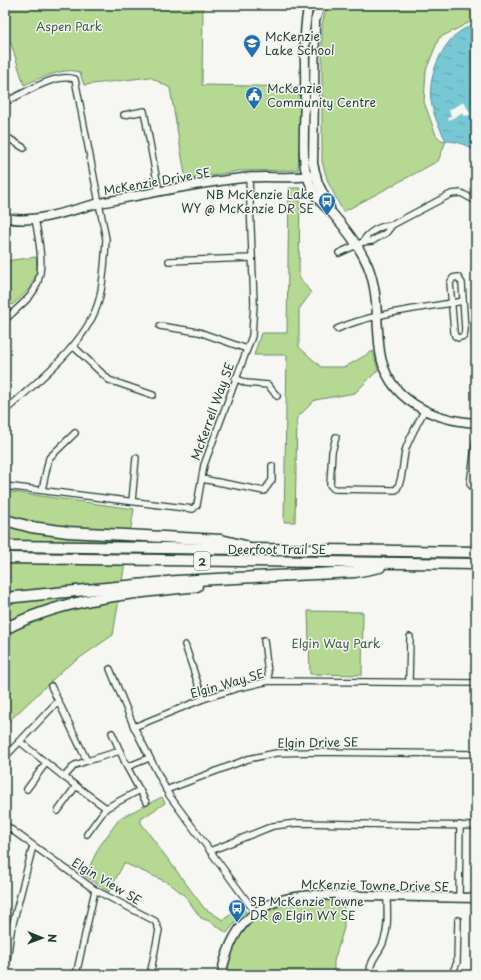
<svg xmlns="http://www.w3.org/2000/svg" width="481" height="980" font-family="'Playpen Sans',sans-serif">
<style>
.green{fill:#b5d892;stroke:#6a8a63}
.water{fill:url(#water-ripples);stroke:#549094}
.pier{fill:#f6f6f2}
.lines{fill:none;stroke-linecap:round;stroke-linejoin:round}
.street-casing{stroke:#1f3d34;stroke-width:8}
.secondary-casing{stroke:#1f3d34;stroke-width:11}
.highway-casing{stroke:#1f3d34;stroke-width:13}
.street{stroke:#f6f6f2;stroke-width:5.5}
.secondary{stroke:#f6f6f2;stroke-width:8}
.highway{stroke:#f6f6f2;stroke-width:10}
.labels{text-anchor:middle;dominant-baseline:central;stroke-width:3;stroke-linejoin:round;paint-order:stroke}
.shield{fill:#f6f6f2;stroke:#60746d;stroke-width:1}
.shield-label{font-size:11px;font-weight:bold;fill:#1f3d34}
.park-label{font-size:12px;fill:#3d5c47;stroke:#f6f6f2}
.poi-label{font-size:12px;fill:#1f3d34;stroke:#f6f6f2;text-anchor:start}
.street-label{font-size:12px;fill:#1f3d34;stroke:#f6f6f2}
</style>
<defs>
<pattern id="water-ripples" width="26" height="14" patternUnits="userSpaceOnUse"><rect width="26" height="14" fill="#78c7d4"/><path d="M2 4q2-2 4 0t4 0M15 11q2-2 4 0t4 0" fill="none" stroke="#62a3ad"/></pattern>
</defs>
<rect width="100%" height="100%" fill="#f6f6f2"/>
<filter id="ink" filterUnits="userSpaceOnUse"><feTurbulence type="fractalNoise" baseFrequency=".025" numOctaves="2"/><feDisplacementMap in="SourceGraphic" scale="8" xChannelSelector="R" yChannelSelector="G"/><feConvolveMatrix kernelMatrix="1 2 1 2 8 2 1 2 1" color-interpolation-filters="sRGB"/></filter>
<g filter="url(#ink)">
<g class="green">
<path d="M 5,5 L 203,5 L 202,85 L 302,87 L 298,170 L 238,171 L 186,180 L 170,88 L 150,77 L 84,85 L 80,73 C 68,65 36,80 24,85 L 5,24 Z"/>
<polygon points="327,5 476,5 476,22 470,22 439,38 426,70 424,102 436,135 441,140 446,141 438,161 343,212 328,182 322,162 322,24"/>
<polygon points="289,188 300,188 299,277 311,293 299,309 299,347 321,367 345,367 373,351 378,370 355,393 315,400 297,418 295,522 284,522 287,355 254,355 261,333 287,333"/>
<path d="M 36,257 C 40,280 28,292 12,305 L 5,298 L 5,261 Z"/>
<polygon points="5,491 134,509 113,635 65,668 5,725"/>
<polygon points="308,611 363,612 362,675 310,674"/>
<polygon points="162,797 165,803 141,819 141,823 204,908 223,920 242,906 246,912 239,918 227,933 209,921 201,918 184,895 169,883 124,863 109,892 85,876 99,847 120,818"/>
<path d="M 301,900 L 344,901 L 344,928 L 334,961 L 334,975 L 227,975 C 230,933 262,906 301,900 Z"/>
</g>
<path class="water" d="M 476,25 L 476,152 C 466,145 459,141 446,141 C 440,128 433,115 431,101 C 427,74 446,29 476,25 Z"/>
<polygon class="pier" points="464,102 471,115 464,116 462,113 449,120 448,117 451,116 449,110"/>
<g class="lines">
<g class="street-casing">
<g id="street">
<path d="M 5,102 C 24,94 55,72 75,79 L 106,239 C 105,259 104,280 99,300 C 87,344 37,381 5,411"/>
<polyline points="124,115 144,111 159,192"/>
<polyline points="5,136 24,148"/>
<path d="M 363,242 C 367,232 382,225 392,225 L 451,194 L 461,193 L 476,201"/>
<polyline points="339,253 363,242 372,241 386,233 392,225"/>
<polyline points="169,261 252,258"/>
<polygon points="458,277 462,283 465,330 464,336 458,338 455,336 454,332 450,283 453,278"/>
<path d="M 5,320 C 13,312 22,305 30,296 C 48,275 39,243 35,218"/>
<polyline points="160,326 199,332 247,349"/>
<path d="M 337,329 C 372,313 424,308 463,301"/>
<polyline points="73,346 109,380 153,395"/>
<polyline points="235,378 246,383 268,385 277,396"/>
<path d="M 336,437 L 332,452 L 330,485 L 334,489 L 396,490 C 404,479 402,461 406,448 C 411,435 418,423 424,411"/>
<polyline points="476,440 470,484 476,491"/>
<polyline points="202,479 264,491 272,480 272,466"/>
<polyline points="5,486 193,509 197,505 204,465 252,336 254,303 249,178"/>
<polyline points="42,490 49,458 75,433"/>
<polyline points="132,501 136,458"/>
<polyline points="264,640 269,681"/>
<polyline points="185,645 203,699"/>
<polyline points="110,669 134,727"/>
<polyline points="409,682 410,637"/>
<polyline points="51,686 87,761 120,751"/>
<polyline points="112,733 127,767"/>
<polyline points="19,741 64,777"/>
<polyline points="5,757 58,701"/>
<polyline points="87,761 75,765 64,777 106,808 140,790"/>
<polyline points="27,789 46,763"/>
<polyline points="166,790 248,759 276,753 313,752 476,754"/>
<polyline points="146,802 127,767 149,758"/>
<polyline points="58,811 76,786"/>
<polyline points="5,825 95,890 155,921 159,930 150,975"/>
<polyline points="87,834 106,808"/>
<polyline points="210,851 273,826 297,823 476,826"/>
<polyline points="459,898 460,825"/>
<polyline points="255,912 169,795 134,727 203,699 238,688 269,681 476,683"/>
<polyline points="5,930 11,931"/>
<polyline points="5,975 11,931 33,846"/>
<polyline points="76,975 95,890"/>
<path d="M 373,975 L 370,971 C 370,959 381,952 384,940 C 389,926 387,911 387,896"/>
<polyline points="451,975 457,963 458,920"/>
</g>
</g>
<g class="secondary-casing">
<g id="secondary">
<path d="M 309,5 C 302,32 306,64 305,92 C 305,117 302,144 305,168 C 307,177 310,185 314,193 C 319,202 326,207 332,213 C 346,229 360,247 368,266 C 379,294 376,323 380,352 C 387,400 433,420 476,423"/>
<polyline points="320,5 315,21 313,164 318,183 330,208"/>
<path d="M 5,217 C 31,226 73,209 100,203 C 145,194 197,183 243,178 C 267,175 292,180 316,175"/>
<path d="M 222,975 C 222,967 225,959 228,951 C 243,910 274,897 315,895 L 476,898"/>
</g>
</g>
<g class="highway-casing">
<g id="highway">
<polyline points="5,520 31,527 68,532 221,540 245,546"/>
<polyline points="5,546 476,552"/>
<polyline points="5,558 476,564"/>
<polyline points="5,598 177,581 355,572 380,567"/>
<path d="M 5,629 C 64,597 132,594 197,586"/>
</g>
</g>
<use href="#street" class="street"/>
<use href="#secondary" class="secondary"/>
<use href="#highway" class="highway"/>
</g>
</g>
<defs>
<g id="school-pin" transform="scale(0.9)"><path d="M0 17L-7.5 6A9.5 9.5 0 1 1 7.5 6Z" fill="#1f6fb2" stroke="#f6f6f2"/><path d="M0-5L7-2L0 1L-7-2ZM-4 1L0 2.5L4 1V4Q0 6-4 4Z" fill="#fff"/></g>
<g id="civic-pin" transform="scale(0.9)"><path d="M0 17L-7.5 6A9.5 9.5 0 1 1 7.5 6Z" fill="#1f6fb2" stroke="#f6f6f2"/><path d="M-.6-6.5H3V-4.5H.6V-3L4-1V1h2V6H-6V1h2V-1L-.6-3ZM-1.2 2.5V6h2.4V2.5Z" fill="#fff"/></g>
<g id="bus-pin" transform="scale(0.9)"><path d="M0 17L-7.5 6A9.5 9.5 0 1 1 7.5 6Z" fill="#1f6fb2" stroke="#f6f6f2"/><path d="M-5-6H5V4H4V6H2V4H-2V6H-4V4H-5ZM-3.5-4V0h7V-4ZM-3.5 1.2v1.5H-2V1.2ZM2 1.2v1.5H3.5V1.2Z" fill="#fff"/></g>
</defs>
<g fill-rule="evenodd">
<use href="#school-pin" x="252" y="43"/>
<use href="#civic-pin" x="254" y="95"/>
<use href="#bus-pin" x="327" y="201"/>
<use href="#bus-pin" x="237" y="908"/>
</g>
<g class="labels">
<rect class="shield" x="194" y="552" width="16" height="18" rx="3"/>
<g class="shield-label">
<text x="202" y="561">2</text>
</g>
<g class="park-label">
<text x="69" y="26">Aspen Park</text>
<text x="336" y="643">Elgin Way Park</text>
</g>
<g class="poi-label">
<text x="265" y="36">McKenzie<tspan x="265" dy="14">Lake School</tspan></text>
<text x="267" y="88">McKenzie<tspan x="267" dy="14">Community Centre</tspan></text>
<text x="314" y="194" text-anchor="end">NB McKenzie Lake<tspan x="314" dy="14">WY @ McKenzie DR SE</tspan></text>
<text x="250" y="901">SB McKenzie Towne<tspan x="250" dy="14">DR @ Elgin WY SE</tspan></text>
</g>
<g class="street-label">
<text transform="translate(157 181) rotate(-10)">McKenzie Drive SE</text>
<text transform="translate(212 411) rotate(-70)">McKerrell Way SE</text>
<text x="277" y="549">Deerfoot Trail SE</text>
<text transform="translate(227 683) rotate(-16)">Elgin Way SE</text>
<text transform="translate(318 742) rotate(-1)">Elgin Drive SE</text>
<text transform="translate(107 881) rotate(31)">Elgin View SE</text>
<text transform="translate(375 885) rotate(1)">McKenzie Towne Drive SE</text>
</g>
</g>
<rect width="481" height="980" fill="none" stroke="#f6f6f2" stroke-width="20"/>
<rect x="10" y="10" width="461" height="960" fill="none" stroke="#1f3d34" stroke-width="1.5" filter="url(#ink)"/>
<g transform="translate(42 938) rotate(91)" stroke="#f6f6f2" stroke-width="3" paint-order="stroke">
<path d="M0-3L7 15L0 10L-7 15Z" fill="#1f3d34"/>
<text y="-6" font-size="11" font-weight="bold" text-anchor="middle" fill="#1f3d34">N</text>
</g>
</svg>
